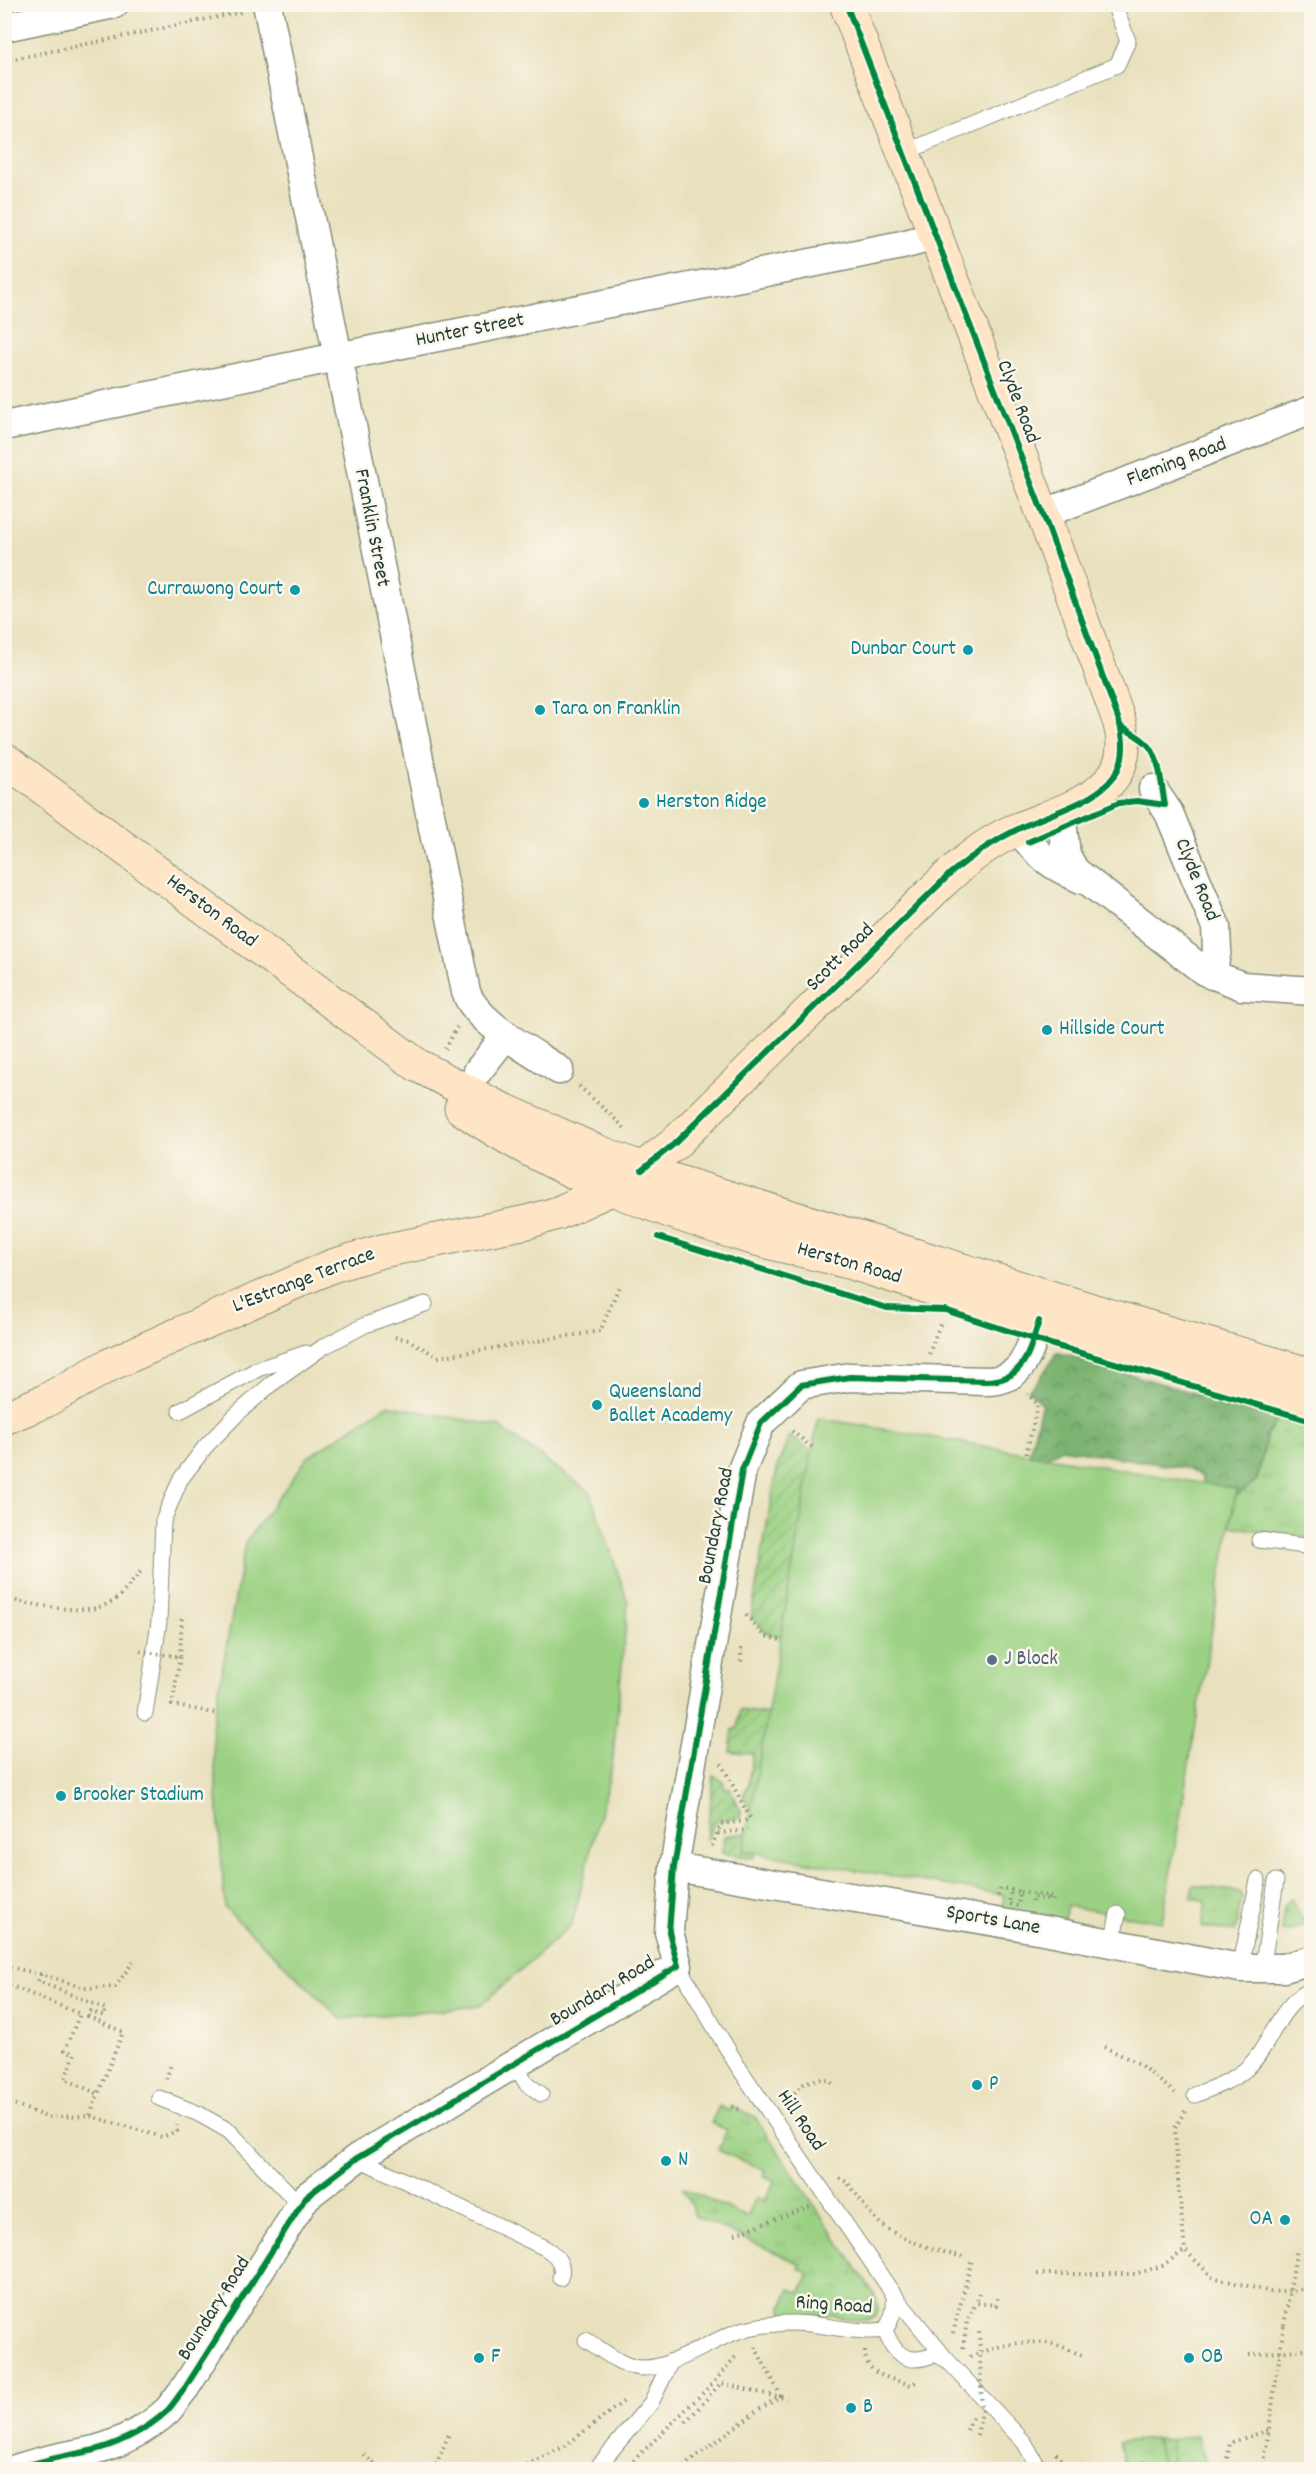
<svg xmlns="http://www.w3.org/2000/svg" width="1316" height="2474" font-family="Dekko,sans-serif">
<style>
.grass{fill:url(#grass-tufts);stroke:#5d875c;stroke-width:1.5}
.forest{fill:url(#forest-crowns);stroke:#4e7852;stroke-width:1.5}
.garden{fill:url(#garden-furrows);stroke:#5d875c;stroke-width:1.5}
.pitch{fill:#9bd183;stroke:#5d875c;stroke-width:1.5}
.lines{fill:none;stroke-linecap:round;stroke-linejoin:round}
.lane-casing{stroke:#848f79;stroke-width:17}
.street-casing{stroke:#848f79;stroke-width:31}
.secondary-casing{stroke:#848f79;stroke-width:35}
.path{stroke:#848f79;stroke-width:4;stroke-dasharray:1.5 4.5;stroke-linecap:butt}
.lane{stroke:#fff;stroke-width:15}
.street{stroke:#fff;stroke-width:28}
.secondary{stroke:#fde5c5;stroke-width:33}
.path-bridge{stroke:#848f79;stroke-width:4;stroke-dasharray:1.5 4.5;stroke-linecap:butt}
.cycleway-casing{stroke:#fbf7ec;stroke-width:10}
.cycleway{stroke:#00873e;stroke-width:6}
.culture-dot{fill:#0f9aa8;stroke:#fbf7ec;stroke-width:2}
.service-dot{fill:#5c6f8a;stroke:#fbf7ec;stroke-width:2}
.labels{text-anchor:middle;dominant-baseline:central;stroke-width:5;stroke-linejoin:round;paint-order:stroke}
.street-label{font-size:21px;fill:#1f3d34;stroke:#fbf7ec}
.culture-label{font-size:21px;fill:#0d838f;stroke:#fbf7ec;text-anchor:start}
.service-label{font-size:21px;fill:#4e5e75;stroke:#fbf7ec;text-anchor:start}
</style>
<defs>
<pattern id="grass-tufts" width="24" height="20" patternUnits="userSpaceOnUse" patternTransform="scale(1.5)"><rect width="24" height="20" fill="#9bd183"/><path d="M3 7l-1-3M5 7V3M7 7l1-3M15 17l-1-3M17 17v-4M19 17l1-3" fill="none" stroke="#85b472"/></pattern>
<pattern id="forest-crowns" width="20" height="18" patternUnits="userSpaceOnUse" patternTransform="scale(1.5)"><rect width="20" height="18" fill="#7cb371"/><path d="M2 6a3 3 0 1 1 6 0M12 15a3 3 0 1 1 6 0" fill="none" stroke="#65935e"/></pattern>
<pattern id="garden-furrows" width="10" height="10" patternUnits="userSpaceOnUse" patternTransform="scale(1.5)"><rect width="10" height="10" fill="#9bd183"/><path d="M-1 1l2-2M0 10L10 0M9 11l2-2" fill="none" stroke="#85b472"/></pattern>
</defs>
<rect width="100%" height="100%" fill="#fbf7ec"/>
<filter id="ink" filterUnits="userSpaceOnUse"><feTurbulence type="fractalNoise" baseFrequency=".0167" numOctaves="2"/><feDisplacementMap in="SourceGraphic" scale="12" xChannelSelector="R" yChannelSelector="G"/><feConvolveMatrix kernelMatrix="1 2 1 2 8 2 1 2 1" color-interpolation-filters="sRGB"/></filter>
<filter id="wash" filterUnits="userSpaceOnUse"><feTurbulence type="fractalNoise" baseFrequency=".008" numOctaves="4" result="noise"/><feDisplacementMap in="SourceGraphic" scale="24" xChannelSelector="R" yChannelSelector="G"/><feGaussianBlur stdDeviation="1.35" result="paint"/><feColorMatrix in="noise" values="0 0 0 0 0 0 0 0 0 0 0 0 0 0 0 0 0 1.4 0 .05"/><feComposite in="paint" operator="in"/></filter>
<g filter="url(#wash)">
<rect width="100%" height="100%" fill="#e9e1be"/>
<g class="grass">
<polygon points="1278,1419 1311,1426 1311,1539 1230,1526 1235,1497 1257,1480 1267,1434"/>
<polygon points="1193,1885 1238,1892 1242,1898 1235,1932 1202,1927 1206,1901 1191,1898"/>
<polygon points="1291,1899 1305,1924 1287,1932 1281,1930 1284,1905"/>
<path d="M 719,2106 L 730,2111 L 732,2106 L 755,2117 L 874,2294 C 891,2334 849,2317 830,2316 C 815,2315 799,2316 783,2315 L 782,2306 L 790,2289 L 800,2293 L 809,2274 L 799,2269 L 801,2264 L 696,2217 L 683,2188 L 747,2217 L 756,2197 L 765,2201 L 774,2181 L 764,2177 L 766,2171 L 718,2150 L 727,2130 L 711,2123 Z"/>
<polygon points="1197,2435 1208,2469 1173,2469 1170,2440"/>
<polygon points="1155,2439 1164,2469 1125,2469 1119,2442"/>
</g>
<polygon class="forest" points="1057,1352 1278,1419 1267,1434 1257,1480 1235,1497 1236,1489 1204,1484 1201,1476 1190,1469 1061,1448 1047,1457 1029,1454 1042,1403 1028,1390 1039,1380"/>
<g class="garden">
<polygon points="790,1436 813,1452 781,1637 767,1633 751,1617 774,1484 778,1464"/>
<polygon points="740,1710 768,1714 751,1812 743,1796 748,1785 753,1754 730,1751 733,1729 737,1729"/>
<polygon points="714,1776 723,1781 725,1788 730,1788 741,1811 741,1817 716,1821 706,1840"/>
<polygon points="747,1833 744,1850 755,1853 754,1858 722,1853 724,1836"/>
<polygon points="1155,2439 1170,2440 1173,2469 1164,2469"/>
</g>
<g class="pitch">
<polygon points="387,1405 498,1426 590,1492 628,1602 612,1766 572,1924 480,2006 341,2019 225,1908 212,1727 245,1543 308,1457"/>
<polygon points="818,1418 1236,1489 1162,1922 1067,1906 1064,1920 1002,1910 1004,1895 744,1851"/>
</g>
</g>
<g filter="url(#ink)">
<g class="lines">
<g class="lane-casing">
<g id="lane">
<polyline points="903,153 1117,65 1128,41 1114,4"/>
<polyline points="180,1411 258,1369 306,1353"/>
<polyline points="1259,1540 1312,1547"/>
<polyline points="145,1713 159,1622 163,1521 180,1480 205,1447 236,1415 270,1385 323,1347 365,1325 425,1304"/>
<polyline points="1112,1943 1118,1914"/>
<path d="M 678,1966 L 737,2065 L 894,2295 C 895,2309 893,2318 885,2330"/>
<polyline points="1240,1968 1258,1880"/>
<polyline points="1262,1970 1276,1881"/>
<polyline points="515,2064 526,2083 541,2094"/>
<path d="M 1195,2095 C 1212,2088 1232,2081 1246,2069 C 1272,2046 1277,2004 1312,1990"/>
<polyline points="159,2098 199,2114 229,2131 300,2205"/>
<path d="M 357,2158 L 545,2248 C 557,2255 565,2265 560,2278"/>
<polyline points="894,2295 947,2360"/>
<path d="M 885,2330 C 894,2356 909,2366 935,2354 L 947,2360 L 1024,2442 L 1040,2470"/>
<path d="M 586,2340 C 603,2350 622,2368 643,2368 C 672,2368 708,2342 736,2332 C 748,2327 763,2325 776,2324 C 813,2319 849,2335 885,2330"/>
<polyline points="595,2470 651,2403 671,2361"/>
</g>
</g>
<g class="street-casing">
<g id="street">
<path d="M 267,4 L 466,992 C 477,1023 532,1052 559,1070"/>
<polyline points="4,27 114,4"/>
<polyline points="4,426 337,357 902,245 936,236"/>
<polyline points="1043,514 1312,410"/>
<polyline points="1153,789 1169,813 1216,927 1217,950 1212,975"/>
<polyline points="1061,811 1066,855 1075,871 1204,971 1242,986 1312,991"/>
<path d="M 1019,829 C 1037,856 1052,866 1081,879"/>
<polyline points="478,1071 506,1035"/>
<polyline points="674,1867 1049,1931 1240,1968 1284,1968 1312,1960"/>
<path d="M 13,2470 C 37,2461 60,2457 85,2452 C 114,2447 147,2430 168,2410 C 174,2403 179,2395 185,2388 L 306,2197 L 357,2158 L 678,1966 L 669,1932 L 674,1867 L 742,1470 L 761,1423 L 801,1385 L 850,1377 L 986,1381 C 1024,1381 1029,1352 1039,1321"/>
</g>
</g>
<g class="secondary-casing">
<g id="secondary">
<polyline points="4,759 417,1065 493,1105 594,1150 669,1179 1111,1316 1312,1375"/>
<path d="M 461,1108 C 549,1169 647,1206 749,1237 C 784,1247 820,1254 855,1264 C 1006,1312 1158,1360 1312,1401"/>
<path d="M 4,1418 L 45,1401 L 109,1365 L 332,1266 L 382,1251 L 527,1222 L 558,1213 L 602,1193 L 635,1174 L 674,1144 L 941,883 C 960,865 980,848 1003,836 C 1055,810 1145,798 1118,718 L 1043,514 L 846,4"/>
</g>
</g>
<g class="path">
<polyline points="4,61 242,12"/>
<polyline points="445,1049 457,1027"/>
<polyline points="579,1086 627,1130"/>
<polyline points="395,1337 409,1340 438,1357 600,1331 619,1287"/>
<polyline points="929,1354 941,1321"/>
<polyline points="792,1431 813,1448"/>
<polyline points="1026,1454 1038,1404 1027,1394"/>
<path d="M 4,1599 C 35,1603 90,1620 116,1599 C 126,1591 133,1580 141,1571"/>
<polyline points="746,1615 765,1636 780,1640"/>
<polyline points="741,1648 741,1663"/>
<polyline points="175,1656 180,1657 182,1615"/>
<polyline points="180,1657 172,1705 214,1713"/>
<polyline points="718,1833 748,1830"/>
<polyline points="712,1846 721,1824 745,1821 750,1818 721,1763"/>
<polygon points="1011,1890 1020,1892 1018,1906 1009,1904"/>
<polyline points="1020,1892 1053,1897 1052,1904"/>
<polyline points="998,1896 1001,1888 1011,1890"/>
<polyline points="1032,1902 1033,1897 1047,1900 1047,1903"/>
<polyline points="4,1966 41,1974 84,1988 115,1987 133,1962"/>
<polyline points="41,1974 38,1981 106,2009 104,2016 91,2011 88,2016 123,2032 98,2094"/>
<polyline points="4,1982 10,1967"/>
<polyline points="4,1983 80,2014 65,2050 75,2054 65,2079 98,2094 90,2116"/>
<polyline points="1104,2047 1138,2063 1175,2093"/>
<polyline points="166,2079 171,2065"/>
<polyline points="4,2100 46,2117 90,2116 162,2137 177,2131 177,2125"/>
<path d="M 790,2104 C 793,2086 813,2075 830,2081 L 835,2087"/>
<polyline points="732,2106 742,2111"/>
<polyline points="1185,2111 1175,2128 1178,2181 1185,2250 1212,2277 1271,2292 1312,2289"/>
<path d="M 839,2178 L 847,2182 C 858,2195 868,2214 882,2225 C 902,2241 938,2251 964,2257"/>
<polyline points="735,2234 811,2206"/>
<polyline points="1037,2274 1135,2274 1162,2266 1185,2250"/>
<polyline points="979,2293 976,2303 996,2305 998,2296"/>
<polyline points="953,2333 972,2259"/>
<polyline points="755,2347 781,2396"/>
<polyline points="963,2348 967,2321 976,2303"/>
<path d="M 865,2351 C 864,2375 893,2379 911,2385 L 919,2380"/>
<polyline points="1249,2355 1305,2349"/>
<path d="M 970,2357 C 995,2346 1024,2339 1052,2344 C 1062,2346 1073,2352 1083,2355"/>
<polyline points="686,2422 721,2383 787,2399"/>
<polyline points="967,2430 973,2416"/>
<polyline points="1056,2453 1068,2470"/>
<polyline points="364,2455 381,2470"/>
<polyline points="1143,2461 1145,2470"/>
<polyline points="1185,2464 1188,2470"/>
<polyline points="629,2465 711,2385 737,2355"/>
<polyline points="434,2470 449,2434"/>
<polyline points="516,2470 565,2446 624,2401"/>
<polyline points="678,2470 758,2410 781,2396"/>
<polyline points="1225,2470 1230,2443 1269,2430"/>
<polyline points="1263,2470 1284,2325"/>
</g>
<use href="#lane" class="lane"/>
<use href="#street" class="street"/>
<use href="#secondary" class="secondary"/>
<g class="path-bridge">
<polyline points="140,1651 175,1656"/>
<polyline points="1284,2325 1297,2248"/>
<polyline points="977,2435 982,2412 979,2330"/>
</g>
<g class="cycleway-casing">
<g id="cycleway">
<path d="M 1028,842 L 1119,803 L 1137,801 L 1165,805 C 1161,786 1161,755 1145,742 C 1138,736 1129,731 1121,727"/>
<path d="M 642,1170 L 674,1144 L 952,872 C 974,854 997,839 1022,827 C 1072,803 1143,793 1118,718 L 1043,514 L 846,4"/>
<polyline points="658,1237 887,1308 945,1310 1033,1339 1312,1421"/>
<path d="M 13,2470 C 37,2461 60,2457 85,2452 C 114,2447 147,2430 168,2410 C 174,2403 179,2395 185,2388 L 306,2197 L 357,2158 L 678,1966 L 669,1932 L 674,1867 L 742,1470 L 761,1423 L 801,1385 L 850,1377 L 986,1381 C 1024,1381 1029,1352 1039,1321"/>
</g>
</g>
<use href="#cycleway" class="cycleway"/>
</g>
</g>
<g class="culture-dot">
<circle cx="295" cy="590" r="6"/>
<circle cx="968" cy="650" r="6"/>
<circle cx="540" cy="710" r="6"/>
<circle cx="644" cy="803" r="6"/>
<circle cx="1047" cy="1030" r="6"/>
<circle cx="597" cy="1405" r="6"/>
<circle cx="61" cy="1796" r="6"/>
<circle cx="977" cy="2085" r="6"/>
<circle cx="666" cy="2161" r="6"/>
<circle cx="1285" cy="2220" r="6"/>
<circle cx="479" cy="2358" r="6"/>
<circle cx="1189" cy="2358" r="6"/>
<circle cx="851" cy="2408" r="6"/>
</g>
<circle class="service-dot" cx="992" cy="1660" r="6"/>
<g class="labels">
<g class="street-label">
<text transform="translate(470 331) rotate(-11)">Hunter Street</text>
<text transform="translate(1017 402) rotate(69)">Clyde Road</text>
<text transform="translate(1177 463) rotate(-21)">Fleming Road</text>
<text transform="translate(371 528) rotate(79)">Franklin Street</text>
<text transform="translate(1196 880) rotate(68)">Clyde Road</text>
<text transform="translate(211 912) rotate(37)">Herston Road</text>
<text transform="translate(841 958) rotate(-45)">Scott Road</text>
<text transform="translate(849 1264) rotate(16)">Herston Road</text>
<text transform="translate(304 1281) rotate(-21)">L'Estrange Terrace</text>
<text transform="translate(717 1526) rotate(-79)">Boundary Road</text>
<text transform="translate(993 1921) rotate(10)">Sports Lane</text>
<text transform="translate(603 1992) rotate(-31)">Boundary Road</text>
<text transform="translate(800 2121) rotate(56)">Hill Road</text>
<text transform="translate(834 2306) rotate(4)">Ring Road</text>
<text transform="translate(215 2309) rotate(-58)">Boundary Road</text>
</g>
<g class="culture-label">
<text x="283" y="590" text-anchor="end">Currawong Court</text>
<text x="956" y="650" text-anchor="end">Dunbar Court</text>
<text x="552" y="710">Tara on Franklin</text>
<text x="656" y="803">Herston Ridge</text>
<text x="1059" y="1030">Hillside Court</text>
<text x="609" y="1393">Queensland<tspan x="609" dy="24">Ballet Academy</tspan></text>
<text x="73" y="1796">Brooker Stadium</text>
<text x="989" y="2085">P</text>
<text x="678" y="2161">N</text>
<text x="1273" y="2220" text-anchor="end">OA</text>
<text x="491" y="2358">F</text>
<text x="1201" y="2358">OB</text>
<text x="863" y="2408">B</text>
</g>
<g class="service-label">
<text x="1004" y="1660">J Block</text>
</g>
</g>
<rect width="1316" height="2474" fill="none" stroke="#fbf7ec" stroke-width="24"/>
</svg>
